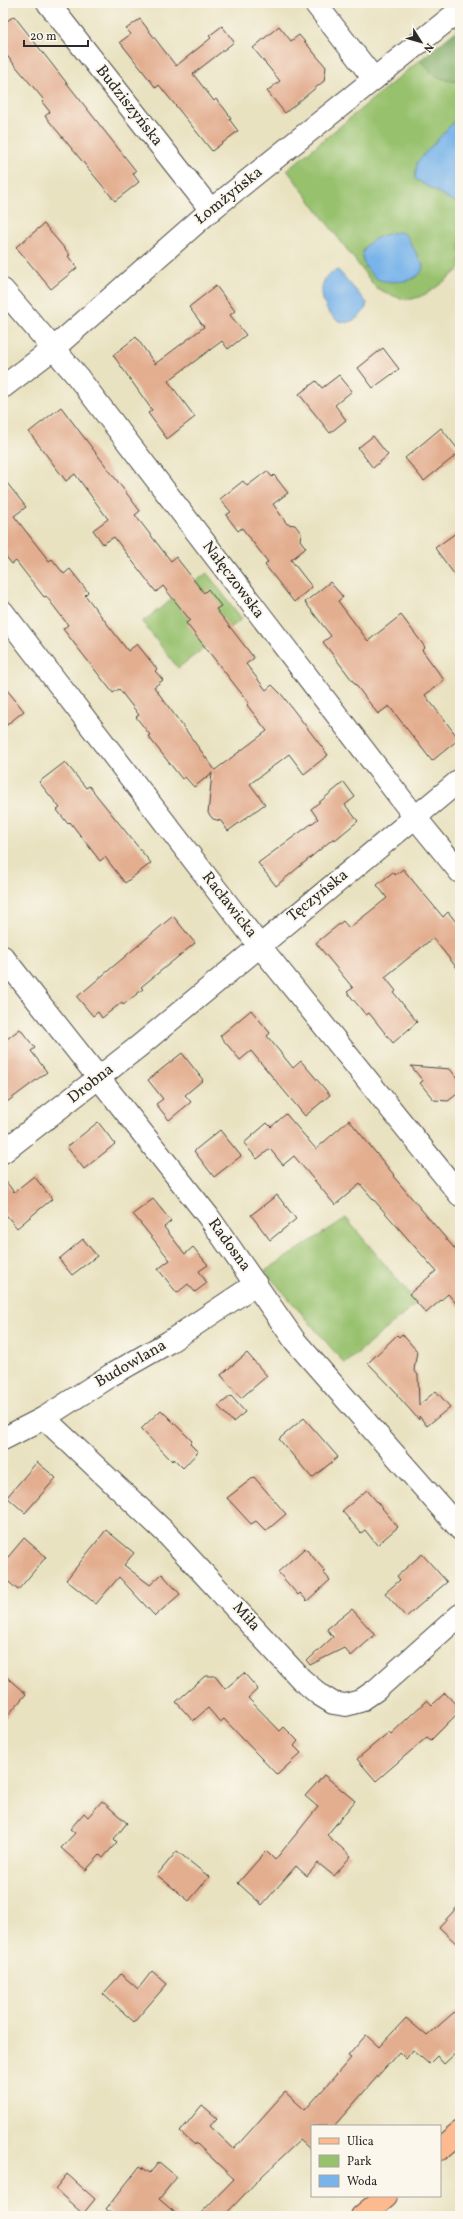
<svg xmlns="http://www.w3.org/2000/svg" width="463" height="2219" font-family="Vollkorn,serif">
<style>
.green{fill:#97c16d;stroke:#61764c}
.forest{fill:#79a760;stroke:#526946}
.water{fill:#78b4ea;stroke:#52708a}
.building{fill:#e3ae90}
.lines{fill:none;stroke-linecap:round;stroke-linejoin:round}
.street-casing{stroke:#484642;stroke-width:24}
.primary-casing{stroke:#484642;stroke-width:24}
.street{stroke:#fff;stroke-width:22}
.primary{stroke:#fcba8e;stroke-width:22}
.labels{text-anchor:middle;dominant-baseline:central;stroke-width:4;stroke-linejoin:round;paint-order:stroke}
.street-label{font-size:16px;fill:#2b2b2b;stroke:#fbf7ec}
</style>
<rect width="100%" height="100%" fill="#fbf7ec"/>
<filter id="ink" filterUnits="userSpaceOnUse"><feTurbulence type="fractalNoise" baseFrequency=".025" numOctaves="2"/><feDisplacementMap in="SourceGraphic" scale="8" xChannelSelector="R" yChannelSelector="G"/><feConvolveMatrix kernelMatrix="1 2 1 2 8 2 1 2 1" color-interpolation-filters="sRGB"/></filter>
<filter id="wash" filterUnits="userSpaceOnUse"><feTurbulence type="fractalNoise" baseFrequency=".012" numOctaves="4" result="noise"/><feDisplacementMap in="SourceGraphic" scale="16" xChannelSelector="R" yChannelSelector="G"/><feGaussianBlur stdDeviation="0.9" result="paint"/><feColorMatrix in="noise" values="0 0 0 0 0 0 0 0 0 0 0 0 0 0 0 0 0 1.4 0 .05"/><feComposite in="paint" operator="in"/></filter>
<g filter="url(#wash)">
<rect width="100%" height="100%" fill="#e9e2c1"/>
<g class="green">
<path d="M 420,60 L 436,77 L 460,83 L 460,269 C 446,279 429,296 412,299 C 400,301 386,292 376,288 L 287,170 Z"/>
<polygon points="207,573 242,619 178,668 142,622"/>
<polygon points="346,1218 417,1303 345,1364 265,1271"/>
</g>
<polygon class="forest" points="460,28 460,83 436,77 420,60"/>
<g class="water">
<polygon points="460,115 460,205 415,179 417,162"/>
<path d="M 400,232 L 406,235 L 423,265 C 423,284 389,284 377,279 C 346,254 370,234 400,232 Z"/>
<path d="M 338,270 L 367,303 C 366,310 362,314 357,318 C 329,339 305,277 338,270 Z"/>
</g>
<g id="blocks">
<g class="building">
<polygon points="14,16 136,171 133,174 139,182 115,201 45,116 50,112 42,102 44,100 3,51 3,24"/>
<polygon points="140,19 176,66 211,38 209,36 222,26 234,42 193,74 214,101 216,99 224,108 231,118 229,119 238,131 212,151 159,85 156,88 120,42 131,34 126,29"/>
<polygon points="279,26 291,41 299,35 326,67 324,81 285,113 267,91 280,81 253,48"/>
<polygon points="44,224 70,255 68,256 77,268 51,289 16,247"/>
<polygon points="216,286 235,311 230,315 246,335 228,349 222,341 168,381 195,417 167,439 148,413 152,410 113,355 136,337 155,364 204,327 189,307"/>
<polygon points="383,348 399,369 373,388 358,368"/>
<polygon points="339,375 352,391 335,405 346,420 330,433 299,394 316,381 322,388"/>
<polygon points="61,407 140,511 135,515 163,551 171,561 176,557 204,593 208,589 221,606 216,609 254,658 246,664 266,690 272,685 282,695 328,755 304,774 289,754 250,784 265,804 228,831 221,821 213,819 208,813 212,773 194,787 185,777 182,779 148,736 150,735 136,717 139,715 119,689 113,693 63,629 68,625 46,596 44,597 16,561 12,564 3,553 3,478 26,507 14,516 49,561 52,559 64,574 70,569 88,592 85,595 128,651 137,644 157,669 155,671 163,680 154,687 215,770 267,731 247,705 249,703 186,623 190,620 163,586 156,592 114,537 103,544 93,530 108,519 75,474 66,481 29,432"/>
<polygon points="441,428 460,452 424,481 405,458"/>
<polygon points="373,436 388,455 373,468 358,448"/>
<polygon points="267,471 272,477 274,475 288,493 273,504 287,524 295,525 301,533 300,540 306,548 291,560 312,587 294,602 265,565 268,562 242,528 238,531 226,515 231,512 220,499 243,481 247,486"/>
<polygon points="460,530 460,582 435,548"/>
<polygon points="330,582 343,597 338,601 368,641 401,615 425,647 422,650 444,680 425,695 459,739 432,761 389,706 378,714 323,642 331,636 305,602"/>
<polygon points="3,685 24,711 3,728"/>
<polygon points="65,762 86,788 89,786 151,863 125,883 105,857 100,861 70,822 68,824 57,810 60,808 39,782"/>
<polygon points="344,782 355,797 345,805 358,821 335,840 334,838 276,886 258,863 318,819 311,809"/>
<polygon points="403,869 443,917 448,912 460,927 460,972 433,938 385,977 396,991 394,993 417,1022 393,1043 369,1013 366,1015 347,992 353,988 316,943 343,921 349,928 387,898 377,885 393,872 395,875"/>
<polygon points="173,916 195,943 141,987 143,989 123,1005 122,1002 102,1018 98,1012 93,1016 77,997"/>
<polygon points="251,1010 270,1033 267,1036 293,1068 301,1061 330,1095 305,1116 251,1051 240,1060 220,1036"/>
<polygon points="20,1029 35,1048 31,1051 47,1072 3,1105 3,1042"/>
<polygon points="182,1053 203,1080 185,1095 191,1102 169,1120 156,1104 163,1099 148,1080"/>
<polygon points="411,1066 450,1069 460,1082 460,1092 448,1101 434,1100 420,1083 423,1081"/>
<polygon points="286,1114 316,1149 349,1120 394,1175 393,1176 460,1255 460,1308 448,1294 426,1313 409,1294 436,1271 360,1184 335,1205 294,1156 283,1165 270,1149 257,1159 244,1143 267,1123 271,1127"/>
<polygon points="98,1122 115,1144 84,1169 67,1147"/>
<polygon points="220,1130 241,1156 214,1177 194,1151"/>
<polygon points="34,1176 52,1199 17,1228 3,1211 3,1178 14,1192"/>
<polygon points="277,1195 296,1219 270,1240 251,1215"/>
<polygon points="153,1199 171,1221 164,1227 185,1254 193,1247 208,1265 199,1271 207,1283 195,1292 188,1284 177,1293 158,1269 170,1260 133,1214"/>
<polygon points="83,1239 97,1256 72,1275 59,1259"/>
<polygon points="402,1334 417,1351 414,1370 418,1375 419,1405 436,1391 450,1407 427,1426 419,1416 419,1420 397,1395 397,1393 368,1363 397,1335 399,1337"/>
<polygon points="247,1353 267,1376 241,1398 221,1375"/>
<polygon points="231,1396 245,1412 233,1422 218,1406"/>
<polygon points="161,1410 192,1441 190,1444 198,1452 183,1468 174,1459 172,1461 141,1429"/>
<polygon points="304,1418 338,1457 312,1478 279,1439"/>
<polygon points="37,1462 56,1478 25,1513 7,1497"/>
<polygon points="254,1477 286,1514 266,1531 256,1521 251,1524 227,1498"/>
<polygon points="367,1490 398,1527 377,1545 365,1530 361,1533 342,1511"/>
<polygon points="106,1530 134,1553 124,1565 150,1585 162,1574 180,1594 155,1616 119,1577 96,1604 66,1580"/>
<polygon points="24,1538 46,1557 18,1590 3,1577 3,1563"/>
<polygon points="305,1548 325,1571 323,1572 330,1580 307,1601 300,1593 298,1595 278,1572"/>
<polygon points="422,1554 447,1582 406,1617 385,1593 400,1580 397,1576"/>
<polygon points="352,1609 375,1635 351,1656 344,1648 310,1665 307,1661 333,1637 327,1629"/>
<polygon points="244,1673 258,1689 248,1698 280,1731 284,1727 298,1741 294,1746 301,1753 277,1775 224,1719 220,1722 208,1708 193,1721 176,1702 205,1676 215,1676 225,1689"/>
<polygon points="3,1674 26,1694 3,1721"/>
<polygon points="445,1693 460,1709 460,1711 431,1740 427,1737 376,1781 357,1759 389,1732 391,1734 427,1700 432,1705"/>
<polygon points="324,1775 355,1801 327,1835 351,1856 334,1876 318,1863 307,1876 296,1866 262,1905 238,1883 266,1851 275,1860 318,1807 305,1796"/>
<polygon points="102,1801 127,1823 114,1839 117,1842 103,1858 100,1855 86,1870 61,1848 75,1833 70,1829 84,1813 88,1817"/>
<polygon points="177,1851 209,1877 189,1901 157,1875"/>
<polygon points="460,1904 460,1947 439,1927"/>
<polygon points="152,1971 167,1984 134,2022 103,1994 121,1974 138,1989"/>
<polygon points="460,2007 460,2049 444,2064 437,2056 429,2064 413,2050 406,2059 399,2052 334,2126 312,2126 312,2151 300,2140 261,2177 224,2216 198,2216 234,2179 196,2143 195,2145 180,2132 202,2105 217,2118 210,2126 234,2149 285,2092 305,2110 351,2058 348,2056 366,2035 379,2047 406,2018 427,2036"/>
<polygon points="159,2162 177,2177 159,2199 179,2216 114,2216 106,2209 140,2166 150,2173"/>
<polygon points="67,2174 95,2199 83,2214 55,2189"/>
</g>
</g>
</g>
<g filter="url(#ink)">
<use href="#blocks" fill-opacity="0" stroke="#484642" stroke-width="1"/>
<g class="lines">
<g class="street-casing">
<g id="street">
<polyline points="48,3 211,210"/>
<polyline points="315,3 374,79"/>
<polyline points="3,290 77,376 415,817 460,872"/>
<polyline points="3,387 53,349 211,210 460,10"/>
<polyline points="3,612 259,945 460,1195"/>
<polyline points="3,957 208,1216 295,1341 460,1529"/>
<polyline points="3,1152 138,1047 460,780"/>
<polyline points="44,1418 165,1532 301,1679 320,1695 333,1703 346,1705 360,1701 376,1690 460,1615"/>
<polyline points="3,1439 44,1418 111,1375 169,1342 256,1284"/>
</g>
</g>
<g class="primary-casing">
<g id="primary">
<polyline points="440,2149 460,2132"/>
<polyline points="362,2216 386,2196"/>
</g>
</g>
<use href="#street" class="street"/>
<use href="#primary" class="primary"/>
</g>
</g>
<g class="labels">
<g class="street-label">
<text transform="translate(129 106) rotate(52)">Budziszyńska</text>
<text transform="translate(229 196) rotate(-39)">Łomżyńska</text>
<text transform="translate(233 580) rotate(53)">Nałęczowska</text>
<text transform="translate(318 896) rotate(-39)">Tęczyńska</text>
<text transform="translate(229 905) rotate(52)">Racławicka</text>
<text transform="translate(91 1084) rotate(-38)">Drobna</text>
<text transform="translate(229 1245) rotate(54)">Radosna</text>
<text transform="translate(131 1364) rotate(-30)">Budowlana</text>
<text transform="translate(246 1617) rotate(48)">Miła</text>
</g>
</g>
<rect width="463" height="2219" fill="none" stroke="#fbf7ec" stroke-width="16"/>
<rect x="311" y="2125" width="130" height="72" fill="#fbf7ec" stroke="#a8a59f"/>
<rect x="319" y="2138" width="20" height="6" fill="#fcba8e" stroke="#a8a59f"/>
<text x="347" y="2145" font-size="12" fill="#2b2b2b">Ulica</text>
<rect x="319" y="2155" width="20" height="12" fill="#97c16d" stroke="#a8a59f"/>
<text x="347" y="2165" font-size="12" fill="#2b2b2b">Park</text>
<rect x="319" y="2175" width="20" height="12" fill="#78b4ea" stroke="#a8a59f"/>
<text x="347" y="2185" font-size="12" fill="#2b2b2b">Woda</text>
<g transform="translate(421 42) rotate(127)" stroke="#fbf7ec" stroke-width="3" paint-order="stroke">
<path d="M0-3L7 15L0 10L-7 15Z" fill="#2b2b2b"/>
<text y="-6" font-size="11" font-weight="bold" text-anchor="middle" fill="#2b2b2b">N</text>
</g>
<path d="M24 40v6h64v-6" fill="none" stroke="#2b2b2b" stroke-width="2"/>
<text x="30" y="40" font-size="12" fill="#2b2b2b" stroke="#fbf7ec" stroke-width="3" paint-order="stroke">20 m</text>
</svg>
